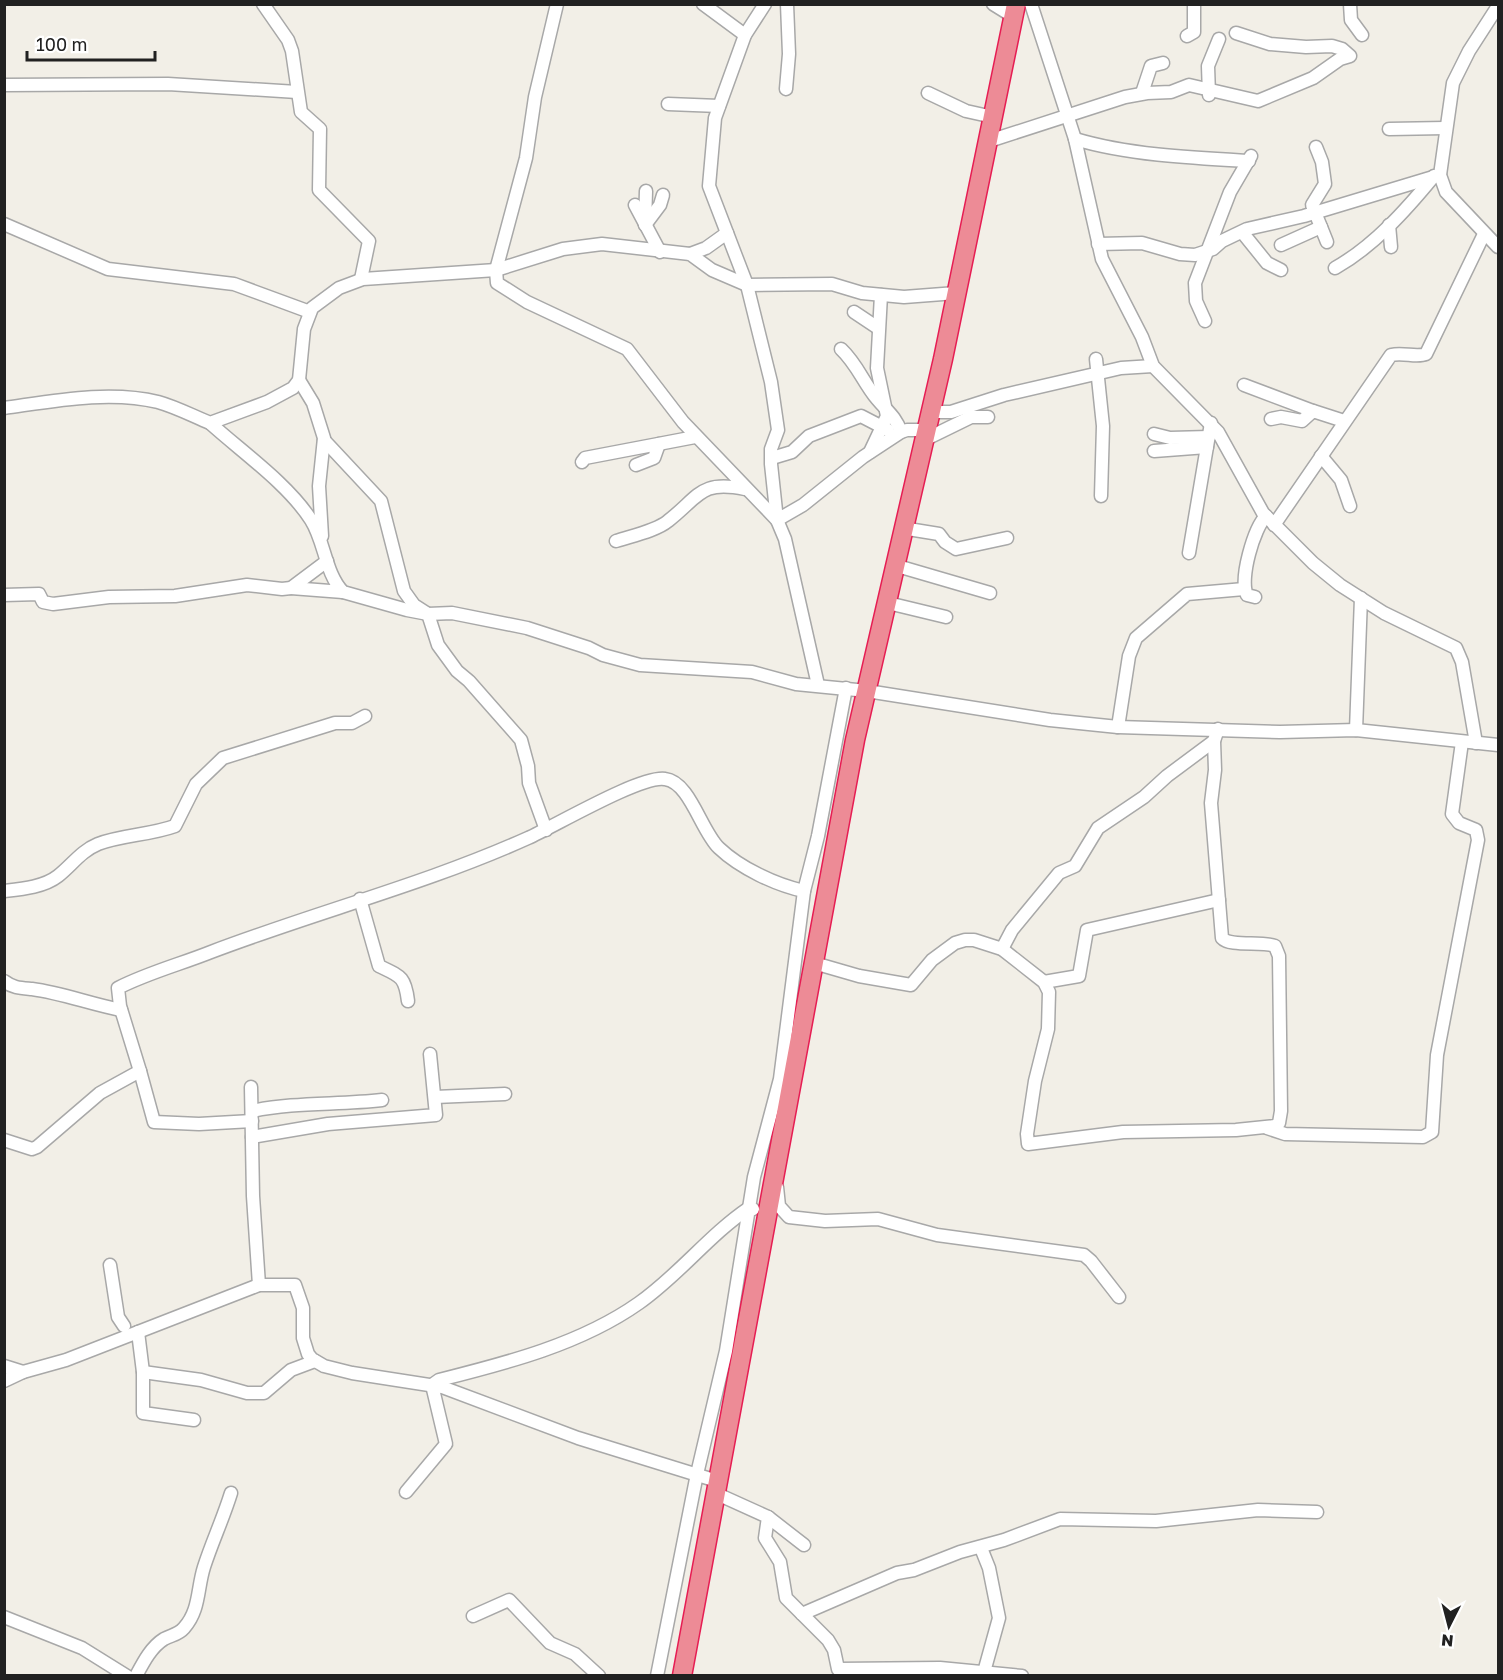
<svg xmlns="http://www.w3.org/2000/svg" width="1503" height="1680" font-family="'Golos Text',sans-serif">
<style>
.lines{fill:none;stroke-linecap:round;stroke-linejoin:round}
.minor-casing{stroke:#a8a8a8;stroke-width:15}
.highway-casing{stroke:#e61d53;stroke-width:21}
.minor{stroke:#fff;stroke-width:12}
.highway{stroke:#ed8b96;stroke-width:18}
</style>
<rect width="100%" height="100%" fill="#f2efe7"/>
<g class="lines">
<g class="minor-casing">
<g id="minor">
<polyline points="263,4 288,40 292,51 301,112 320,129 319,190 369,241 361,279"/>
<polyline points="557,4 535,97 526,158 496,270 497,283 527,302 627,349 683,422 777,520 803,505 863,457 901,432 907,430 927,430"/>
<polyline points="703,4 745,35"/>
<polyline points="765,4 745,35 715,118 709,186 747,285 771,382 778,430 771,449 771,464 777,520 785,539 818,685"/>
<polyline points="993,4 1014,17"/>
<polyline points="1031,4 1075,139 1102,259 1142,337 1153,366 1218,432 1263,513 1313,563 1340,585 1384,613 1456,648 1462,662 1476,743"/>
<polyline points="1350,4 1351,20 1362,35"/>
<polyline points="1498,6 1469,51 1453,83 1440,175 1446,192 1498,247"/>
<polyline points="1187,36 1194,32 1194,4"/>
<polyline points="4,85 168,84 297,92"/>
<polyline points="786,89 789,54 787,4"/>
<polyline points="928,93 966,111 993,117"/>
<polyline points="1142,93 1151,66 1163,63"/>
<polyline points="1209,95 1208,66 1219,39"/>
<polyline points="668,104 719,106"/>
<polyline points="1389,129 1445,128"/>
<path d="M 1075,139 C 1128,155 1193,158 1249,161"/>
<polyline points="989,141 1125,97 1147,93 1171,92 1189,85 1258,101 1313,78 1340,59 1350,56 1342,49 1332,46 1306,47 1270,44 1236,33"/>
<polyline points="635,205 660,252"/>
<polyline points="4,224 108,269 234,284 310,312"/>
<polyline points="645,224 646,191"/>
<polyline points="645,225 660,205 663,195"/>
<polyline points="1389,225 1391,247"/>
<polyline points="1321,227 1327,242"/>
<polyline points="1242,232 1267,263 1281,270"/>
<polyline points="1098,244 1142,243 1180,254 1195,255 1213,249 1222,241 1247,229 1304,216 1440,175"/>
<polyline points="1281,245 1321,227 1312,205 1325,184 1322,162 1316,147"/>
<polyline points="690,254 706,248 727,233"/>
<path d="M 1335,268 C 1374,246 1406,210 1434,176"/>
<polyline points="854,312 878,328"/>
<polyline points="1205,321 1196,301 1195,283 1230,192 1251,156"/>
<path d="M 841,349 C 857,364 863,382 877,399 C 887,411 896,417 901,432"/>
<polyline points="1096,359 1103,426 1101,496"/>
<polyline points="299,380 313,403 324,438 319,486 322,536"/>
<polyline points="1244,385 1313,411"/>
<path d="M 4,408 C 54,401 109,390 158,402 C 176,407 193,416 210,423 L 267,402 L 293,388 L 299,380 L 304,329 L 312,308 L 339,288 L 363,279 L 496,270 L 563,249 L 602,244 L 690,254 L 712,270 L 747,285 L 832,284 L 862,293 L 904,297 L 956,293"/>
<polyline points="930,412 951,412 1004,395 1121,368 1153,366"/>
<polyline points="1271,419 1281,417 1302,421 1313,411 1344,421"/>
<path d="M 210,423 C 242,452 288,484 311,520 C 325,542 325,573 343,592 L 407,610 L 428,614 L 452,613 L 527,628 L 589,648 L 603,655 L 640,665 L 752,672 L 796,684 L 867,691 L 1050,720 L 1118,727 L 1280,732 L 1356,730 L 1498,745"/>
<polyline points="1154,434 1170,438 1209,437"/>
<polyline points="324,440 381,501 404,591 414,605 428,614 438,645 457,671 469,681 521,740 528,766 529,783 546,830"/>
<polyline points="924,440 971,417 988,417"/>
<polyline points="1154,451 1207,447"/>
<polyline points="870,452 887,416 877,368 881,295"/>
<polyline points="1321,456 1341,480 1350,506"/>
<polyline points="772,458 792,452 809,436 861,416 888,430"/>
<polyline points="582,462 585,458 695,437"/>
<polyline points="636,465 654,458 659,444"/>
<path d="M 1274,525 L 1391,355 C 1404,352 1416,358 1426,354 L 1484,234"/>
<polyline points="902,528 939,534 945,542 956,549 1007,538"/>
<path d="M 616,541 C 631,536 656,531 668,521 C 700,496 700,480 745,489"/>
<polyline points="1189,553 1211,423"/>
<polyline points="894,565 990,593"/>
<polyline points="291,588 343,592"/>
<polyline points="4,595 39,594 43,602 53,604 109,597 175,596 247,585 282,589 291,588 327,561"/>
<path d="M 1255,597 L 1247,595 C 1239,579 1254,528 1266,516"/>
<polyline points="888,603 946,617"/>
<polyline points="1118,727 1129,656 1136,638 1187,594 1244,589"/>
<polyline points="1356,730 1361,598"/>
<path d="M 4,891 C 22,889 44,887 58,876 C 72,865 81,851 98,844 C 122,835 150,835 175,826 L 196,784 L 223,758 L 335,723 L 352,723 L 365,716"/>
<path d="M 360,899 L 379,966 C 400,976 405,976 408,1001"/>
<polyline points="1002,949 1012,930 1059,873 1075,866 1098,828 1144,797 1167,776 1214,741"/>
<path d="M 814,963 L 859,976 L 911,985 L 932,960 L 955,943 L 965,940 L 974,940 L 1002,949 L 1044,982 L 1049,992 L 1048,1029 L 1035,1081 L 1027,1134 L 1028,1144 L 1123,1132 L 1236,1130 L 1275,1126 L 1279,1123 L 1281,1111 L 1279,956 L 1275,946 C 1261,941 1230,947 1222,938 L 1211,803 L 1215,770 L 1214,741 L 1218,729"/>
<path d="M 4,981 C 13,988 21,988 32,989 C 62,993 90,1004 121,1010"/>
<polyline points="1044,982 1079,976 1087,930 1219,900"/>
<polyline points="140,1071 154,1122 199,1124 252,1121"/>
<polyline points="251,1087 253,1196 259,1285"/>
<polyline points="435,1097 505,1094"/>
<path d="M 252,1111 C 295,1102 338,1105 382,1100"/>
<polyline points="1267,1128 1285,1134 1423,1137 1432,1132 1437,1055 1478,840 1476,830 1459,823 1452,814 1462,742"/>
<polyline points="252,1137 328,1124 436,1115 430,1054"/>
<path d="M 4,1140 L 32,1149 L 37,1147 L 100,1093 L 140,1071 L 120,1006 L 118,988 C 147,973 181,964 211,952 C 316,912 426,884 528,838 C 555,826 641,775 665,779 C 690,782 701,831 719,848 C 740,868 776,885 804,891"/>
<polyline points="777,1187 779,1206 789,1217 825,1221 878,1219 937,1235 1084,1255 1091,1261 1119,1297"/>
<polyline points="110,1265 118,1317 124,1326"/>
<polyline points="138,1332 143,1372 143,1413 194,1420"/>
<polyline points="4,1366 23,1372"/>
<polyline points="143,1372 201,1380 247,1393 264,1393 291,1370 315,1361"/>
<polyline points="4,1381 23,1372 66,1360 259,1285 295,1285 303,1308 303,1338 308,1354 312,1359 324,1366 352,1373 442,1387 578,1438 717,1481"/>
<path d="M 432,1385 L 439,1380 C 507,1363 581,1344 639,1303 C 679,1275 709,1235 749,1208 L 753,1209"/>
<polyline points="406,1492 446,1444 432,1385"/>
<polyline points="715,1493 768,1517 765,1538 780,1562 786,1598 828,1640 834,1650 838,1669 940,1668 1022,1676"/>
<polyline points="768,1517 804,1545"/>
<polyline points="981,1548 989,1568 999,1618 984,1672"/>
<polyline points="802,1614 897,1573 914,1570 960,1552 1004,1540 1060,1519 1156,1521 1258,1510 1317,1512"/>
<polyline points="473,1616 509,1600 550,1643 575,1654 599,1676"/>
<polyline points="4,1617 82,1648 127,1676"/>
<path d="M 136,1676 C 143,1663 151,1647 164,1639 C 171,1635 178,1635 184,1628 C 200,1610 197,1589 204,1567 C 212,1542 223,1519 231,1493"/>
<polyline points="657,1676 697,1474 726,1351 754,1177 780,1079 804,891 818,836 846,688"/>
</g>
</g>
<g class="highway-casing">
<polyline id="highway" points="682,1676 855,740 943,359 1016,4"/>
</g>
<use href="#minor" class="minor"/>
<use href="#highway" class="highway"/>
</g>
<rect width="1503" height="1680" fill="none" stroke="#212121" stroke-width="12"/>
<g transform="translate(1449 1626) rotate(186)" stroke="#ffffff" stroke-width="4.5" paint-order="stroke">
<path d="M0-4.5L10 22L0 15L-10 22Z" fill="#212121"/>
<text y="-9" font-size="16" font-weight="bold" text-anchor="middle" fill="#212121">N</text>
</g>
<path d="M27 51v9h128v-9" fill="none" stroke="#212121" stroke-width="3"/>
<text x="36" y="51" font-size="18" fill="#212121" stroke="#ffffff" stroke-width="4.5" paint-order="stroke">100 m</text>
</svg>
